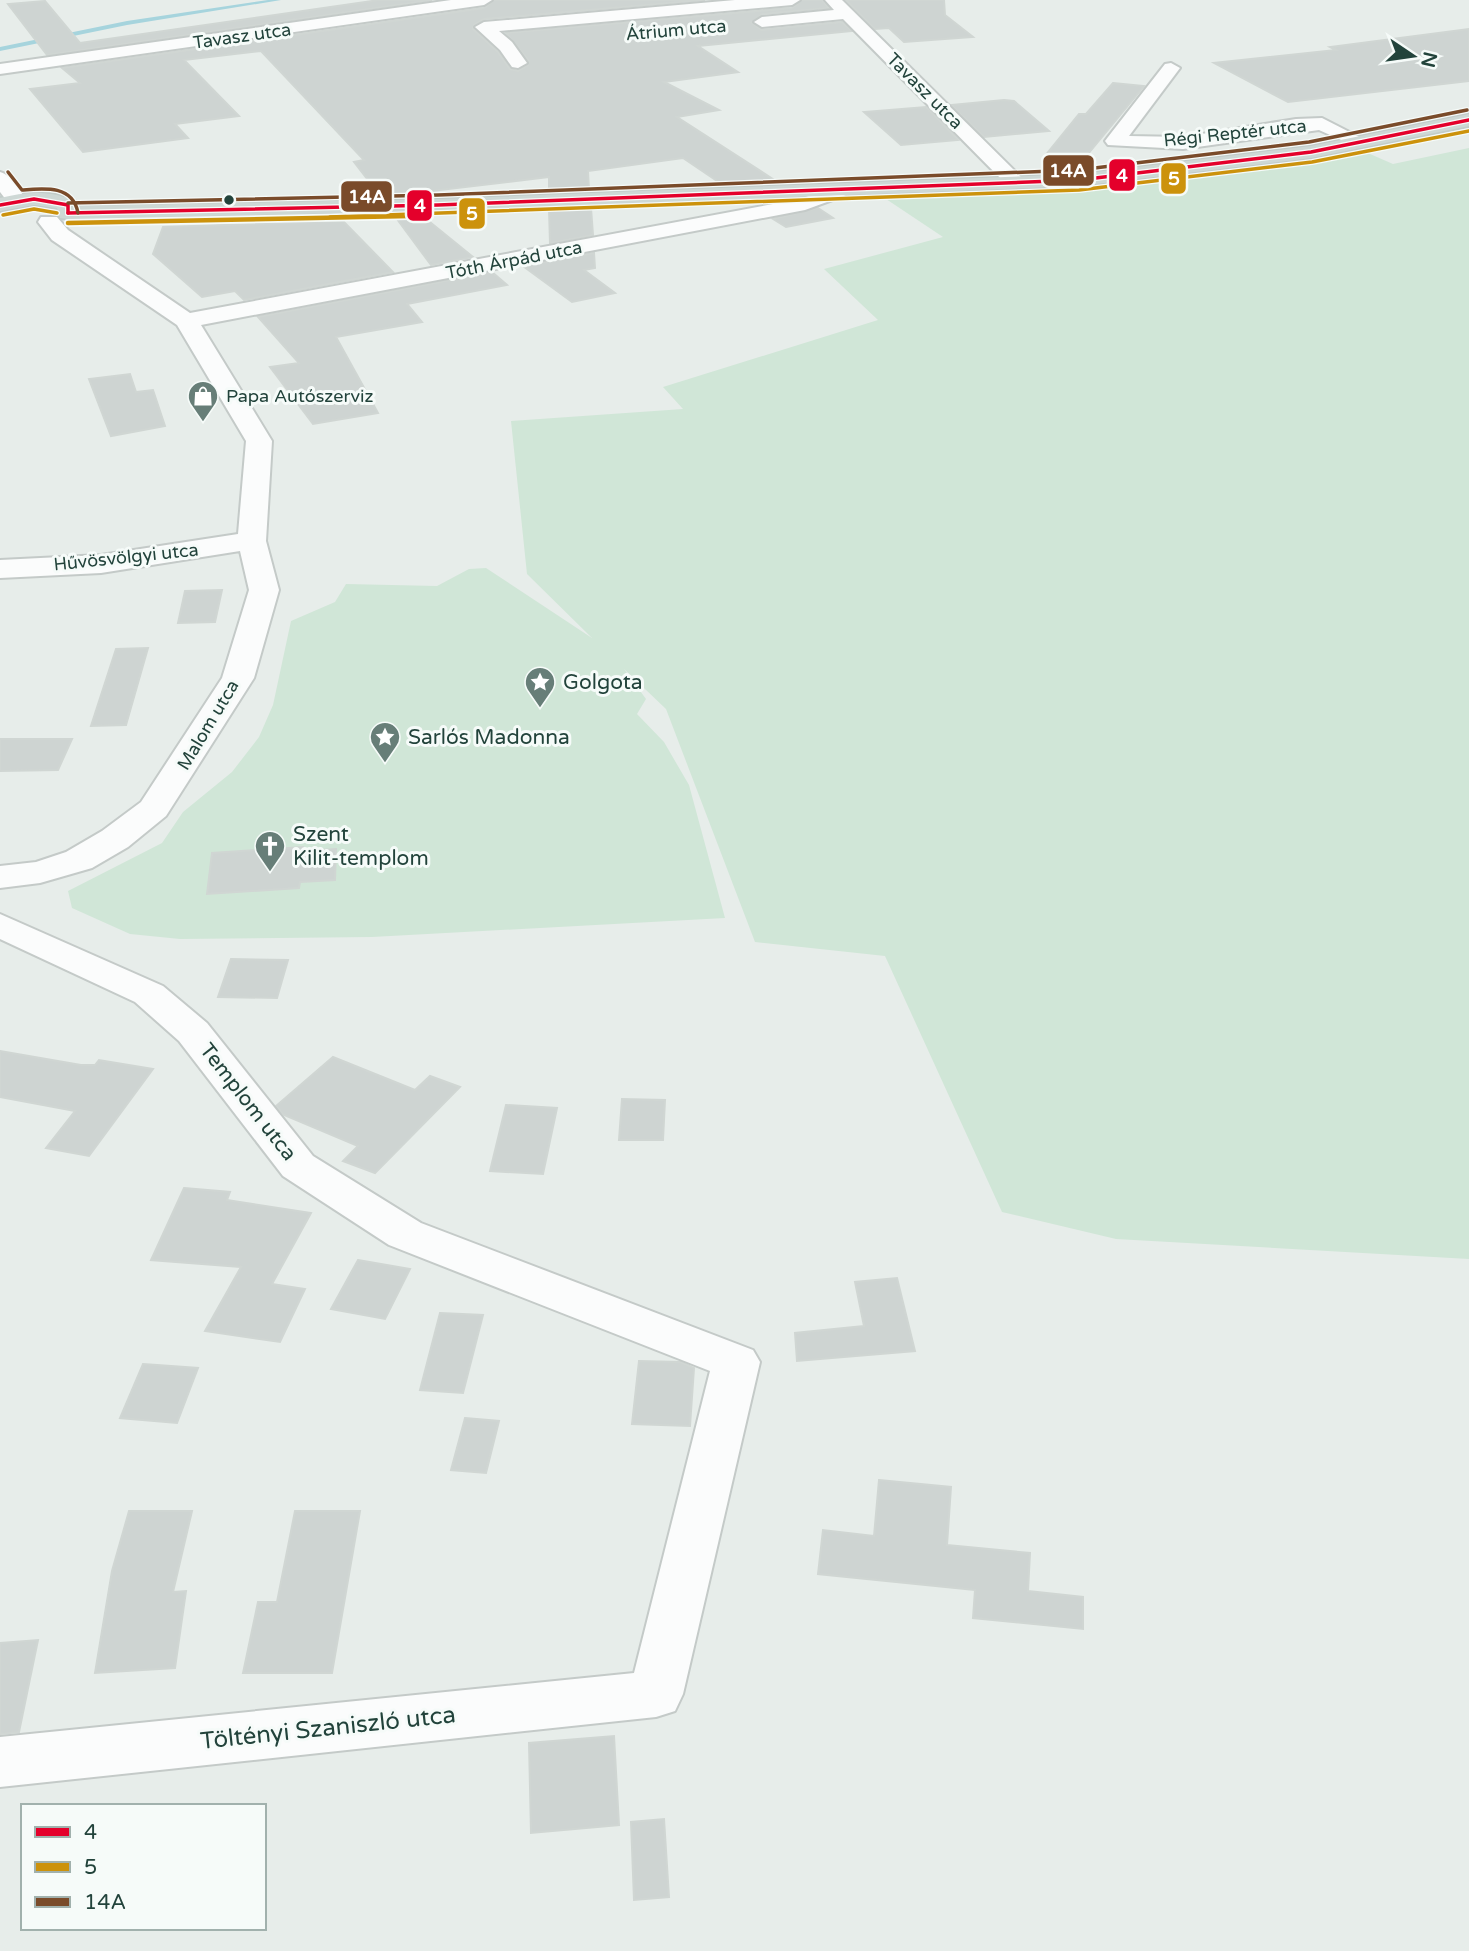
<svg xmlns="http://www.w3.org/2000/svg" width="1469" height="1951" font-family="'Varela Round',sans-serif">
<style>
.green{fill:#d0e6d7}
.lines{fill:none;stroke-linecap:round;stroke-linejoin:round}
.stream{fill:#a6d4dd;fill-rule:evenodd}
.building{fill:#ced4d2;stroke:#d0d6d3;stroke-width:2}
.street-casing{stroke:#c4cac8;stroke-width:4}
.primary-casing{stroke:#c2ccc9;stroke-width:4}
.street{fill:#fbfcfc;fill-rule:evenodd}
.primary{fill:#ced8d5;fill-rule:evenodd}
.bus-1-casing{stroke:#f6fbf9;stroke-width:6}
.bus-2-far1-casing{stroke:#f6fbf9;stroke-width:6}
.bus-2-casing{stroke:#f6fbf9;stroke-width:8}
.bus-3-casing{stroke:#f6fbf9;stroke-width:6}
.bus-1{stroke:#e4002b;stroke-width:3.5}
.bus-2-far1{stroke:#cc920c;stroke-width:3.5}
.bus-2{stroke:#cc920c;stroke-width:4.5}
.bus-3{stroke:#7a4b2a;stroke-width:3.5}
.bus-dot{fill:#22433b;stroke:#f6fbf9;stroke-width:2.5}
.labels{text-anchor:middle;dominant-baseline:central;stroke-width:6;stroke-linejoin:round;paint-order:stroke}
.far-street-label{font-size:18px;fill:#22433b;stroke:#f6fbf9}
.far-poi-label{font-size:18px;fill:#22433b;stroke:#f6fbf9;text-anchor:start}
.poi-label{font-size:21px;fill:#22433b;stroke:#f6fbf9;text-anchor:start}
.street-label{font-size:21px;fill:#22433b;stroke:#f6fbf9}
.near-street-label{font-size:24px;fill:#22433b;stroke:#f6fbf9}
.line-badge{stroke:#f6fbf9;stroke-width:2.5}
.badge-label{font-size:19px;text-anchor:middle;font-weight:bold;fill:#fff}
</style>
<rect width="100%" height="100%" fill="#e7edea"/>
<polygon class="green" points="1331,137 1393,164 1469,148 1469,1259 1116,1239 1002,1212 885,956 755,942 666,709 624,669 646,699 637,714 664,742 689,785 725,918 372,937 180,939 130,934 72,908 68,891 162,843 183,812 232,772 259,737 273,705 291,621 335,602 346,584 437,586 469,569 486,568 592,638 527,574 511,421 683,409 663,387 878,320 824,269 943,237 856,179 1151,167"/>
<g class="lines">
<polygon class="stream" points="268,0 281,0 127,25 0,51 0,47 127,21"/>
</g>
<g class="building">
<polygon points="379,0 432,0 47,55 8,4 45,1 80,43"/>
<polygon points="494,0 705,0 484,19 474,25 473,29 498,52 510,69 518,71 528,65 529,61 506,33 792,8 802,0 822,0 829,8 762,14 752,23 762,30 842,22 852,31 698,46 738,72 664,82 719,110 677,117 779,183 723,185 683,158 588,171 589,190 549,192 549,177 381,197 354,162 364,160 261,51 184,60 239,116 175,124 188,138 83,152 30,89 80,83 62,68 484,8"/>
<polygon points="846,0 944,0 945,15 973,37 904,42 889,28 875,29"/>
<polygon points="1469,29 1469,81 1288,102 1214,63 1336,50 1330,47"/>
<polygon points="1113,83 1144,86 1083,160 1045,156 1079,114 1086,114"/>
<polygon points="1004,100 1014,101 1049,131 984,137 951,105"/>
<polygon points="926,107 958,140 901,145 864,112"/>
<polygon points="591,208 593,235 550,243 549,209"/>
<polygon points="818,208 833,218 786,227 773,219"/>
<polygon points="420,214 473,257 431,265 394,215"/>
<polygon points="343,221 393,272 244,300 235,291 202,297 153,254 163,227"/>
<polygon points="594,253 595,268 584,270 615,293 572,302 523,266"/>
<polygon points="492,272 507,285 407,304 422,322 336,337 378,413 313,424 270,367 299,363 258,317"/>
<polygon points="130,374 136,392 153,390 165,426 111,436 89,379"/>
<polygon points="222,590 215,622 178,623 185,591"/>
<polygon points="148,648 126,725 91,726 116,649"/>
<polygon points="0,739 72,739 58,770 0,771"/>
<polygon points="303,847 303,851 336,849 335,880 300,882 299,888 207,894 212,853"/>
<polygon points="231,959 288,960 277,998 218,997"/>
<polygon points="0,1051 81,1065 95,1065 99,1060 153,1069 89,1156 46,1148 75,1111 0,1097"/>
<polygon points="333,1057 415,1090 430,1076 460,1087 375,1173 343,1161 358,1146 284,1115 276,1106"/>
<polygon points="622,1099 665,1100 663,1140 619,1140"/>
<polygon points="506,1105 557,1108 543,1174 490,1171"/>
<polygon points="184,1188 230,1192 227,1200 311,1213 272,1284 305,1289 280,1342 205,1331 241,1267 151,1260"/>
<polygon points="358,1260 410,1269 385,1319 331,1309"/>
<polygon points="897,1278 915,1351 797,1361 795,1333 864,1326 855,1282"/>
<polygon points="440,1313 483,1315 463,1393 420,1390"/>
<polygon points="639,1361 681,1362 694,1368 690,1426 632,1424"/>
<polygon points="143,1364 198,1368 177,1423 120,1418"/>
<polygon points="465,1418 499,1421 486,1473 451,1470"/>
<polygon points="879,1480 951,1487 947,1545 1030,1553 1028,1591 1083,1597 1083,1629 973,1618 975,1590 818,1574 823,1530 874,1536"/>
<polygon points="129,1511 192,1511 173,1592 186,1591 175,1668 95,1673 112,1571"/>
<polygon points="295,1511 360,1511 332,1673 243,1673 258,1602 277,1602"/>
<polygon points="38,1640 19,1732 0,1734 0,1643"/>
<polygon points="614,1736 619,1825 531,1833 529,1743"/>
<polygon points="664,1819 669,1897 634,1900 631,1822"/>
</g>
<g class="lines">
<g class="street-casing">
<g id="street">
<polygon points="451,0 492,0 484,5 0,74 0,64"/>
<polygon points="735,0 800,0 792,5 499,31 512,42 527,63 518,68 512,67 500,50 475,27 484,22"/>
<polygon points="825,0 842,0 1022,178 1025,182 1022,186 1008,186 843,19 762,27 754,22 762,17 834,10"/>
<polygon points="1171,63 1180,68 1129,136 1183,137 1296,119 1322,118 1369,142 1359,148 1319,130 1183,149 1108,145 1105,141 1108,137 1165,64"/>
<path d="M 0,172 C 12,175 20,191 27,201 L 24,205 L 10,205 L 0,192 Z"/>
<polygon points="839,185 849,191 846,195 805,210 201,325 272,441 266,541 279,590 254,678 166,816 128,847 92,868 40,883 0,888 0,866 36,862 66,852 102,831 141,802 222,678 249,590 240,551 101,573 0,578 0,560 101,555 238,534 246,441 177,325 52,240 38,222 41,217 57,217 68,230 190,313 800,199"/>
<polygon points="0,914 163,986 207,1023 313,1156 421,1223 753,1350 760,1362 683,1694 675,1711 656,1717 0,1787 0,1737 634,1673 710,1371 389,1245 283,1176 179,1041 135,1002 0,939"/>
</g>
</g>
<g class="primary-casing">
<path id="primary" d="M 1469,114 L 1469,126 L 1311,158 L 1079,186 L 438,211 L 68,219 L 60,218 L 57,208 L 34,205 L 0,211 L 0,198 C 26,192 50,190 75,201 L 79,206 L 438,199 L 1079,174 L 1311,146 Z"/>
</g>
<use href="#street" class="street"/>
<use href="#primary" class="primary"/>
<g class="bus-1-casing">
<g id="bus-1">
<polyline points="0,205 34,199 68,205 68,213"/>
<polyline points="68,213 438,205 1079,180 1311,152 1469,120"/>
</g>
</g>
<g class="bus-2-far1-casing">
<g id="bus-2-far1">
<polyline points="3,215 34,209 57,213"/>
<polyline points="330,217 1079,190 1312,162 1469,131"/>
</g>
</g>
<g class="bus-2-casing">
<polyline id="bus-2" points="68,223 410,216"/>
</g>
<g class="bus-3-casing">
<g id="bus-3">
<path d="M 8,172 L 22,190 C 45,188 73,185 78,213"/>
<polyline points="68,203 438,195 1078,170 1309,142 1467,110"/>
</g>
</g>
<use href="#bus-1" class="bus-1"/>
<use href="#bus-2-far1" class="bus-2-far1"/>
<use href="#bus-2" class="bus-2"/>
<use href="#bus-3" class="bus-3"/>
</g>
<defs>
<g id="shop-pin" transform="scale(1.575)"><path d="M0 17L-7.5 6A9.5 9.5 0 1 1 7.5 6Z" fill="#677e78" stroke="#f6fbf9"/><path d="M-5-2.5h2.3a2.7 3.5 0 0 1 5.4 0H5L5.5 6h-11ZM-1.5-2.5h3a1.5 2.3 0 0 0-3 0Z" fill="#fff"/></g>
<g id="sight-pin" transform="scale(1.575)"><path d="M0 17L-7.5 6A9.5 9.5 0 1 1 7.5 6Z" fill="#677e78" stroke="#f6fbf9"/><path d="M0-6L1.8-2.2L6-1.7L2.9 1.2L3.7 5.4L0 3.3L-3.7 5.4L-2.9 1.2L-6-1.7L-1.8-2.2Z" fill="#fff"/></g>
<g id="church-pin" transform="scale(1.575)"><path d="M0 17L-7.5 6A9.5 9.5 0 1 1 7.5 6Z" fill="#677e78" stroke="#f6fbf9"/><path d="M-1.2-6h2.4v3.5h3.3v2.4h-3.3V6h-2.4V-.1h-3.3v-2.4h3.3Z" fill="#fff"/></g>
</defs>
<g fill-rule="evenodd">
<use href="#shop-pin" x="203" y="396"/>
<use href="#sight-pin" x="540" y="682"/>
<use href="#sight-pin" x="385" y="737"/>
<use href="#church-pin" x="270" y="846"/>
</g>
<circle class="bus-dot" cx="229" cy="200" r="6"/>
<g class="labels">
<g class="far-street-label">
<text transform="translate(676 30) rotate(-5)">Átrium utca</text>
<text transform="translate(242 36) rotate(-8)">Tavasz utca</text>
<text transform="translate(925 91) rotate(45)">Tavasz utca</text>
<text transform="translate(1235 133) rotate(-6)">Régi Reptér utca</text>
<text transform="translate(514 260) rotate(-11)">Tóth Árpád utca</text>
<text transform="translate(126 557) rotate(-6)">Hűvösvölgyi utca</text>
<text transform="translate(208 725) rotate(-59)">Malom utca</text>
</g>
<g class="far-poi-label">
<text x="226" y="396">Papa Autószerviz</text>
</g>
<g class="poi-label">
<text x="563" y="682">Golgota</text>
<text x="408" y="737">Sarlós Madonna</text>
<text x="293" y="834">Szent<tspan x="293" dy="24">Kilit-templom</tspan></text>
</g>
<g class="street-label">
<text transform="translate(248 1102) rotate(52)">Templom utca</text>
</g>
<g class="near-street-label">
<text transform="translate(328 1728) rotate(-6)">Töltényi Szaniszló utca</text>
</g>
</g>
<g class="line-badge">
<rect x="1042" y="154" width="53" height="33" rx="7" fill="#7a4b2a"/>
<rect x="1108" y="158" width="28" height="34" rx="7" fill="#e4002b"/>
<rect x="1160" y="162" width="27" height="33" rx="7" fill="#cc920c"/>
<rect x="340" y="180" width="53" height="33" rx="7" fill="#7a4b2a"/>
<rect x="406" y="189" width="27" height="33" rx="7" fill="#e4002b"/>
<rect x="458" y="197" width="28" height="33" rx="7" fill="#cc920c"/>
</g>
<g class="badge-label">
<text x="1068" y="177">14A</text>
<text x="1122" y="182">4</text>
<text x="1174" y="185">5</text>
<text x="367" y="203">14A</text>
<text x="420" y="212">4</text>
<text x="472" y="220">5</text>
</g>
<rect x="21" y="1804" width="245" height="126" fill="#f6fbf9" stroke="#a1b1ad" stroke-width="2"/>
<rect x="35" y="1827" width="35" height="10" fill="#e4002b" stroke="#a1b1ad" stroke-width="2"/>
<text x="84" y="1839" font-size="21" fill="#22433b">4</text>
<rect x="35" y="1862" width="35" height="10" fill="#cc920c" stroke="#a1b1ad" stroke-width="2"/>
<text x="84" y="1874" font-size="21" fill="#22433b">5</text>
<rect x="35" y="1897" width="35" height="10" fill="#7a4b2a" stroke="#a1b1ad" stroke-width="2"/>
<text x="84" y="1909" font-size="21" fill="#22433b">14A</text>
<g transform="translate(1413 56) rotate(103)" stroke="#f6fbf9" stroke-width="5" paint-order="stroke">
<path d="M0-5L12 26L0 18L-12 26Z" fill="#22433b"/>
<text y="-10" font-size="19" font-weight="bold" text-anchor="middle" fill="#22433b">N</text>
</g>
</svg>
